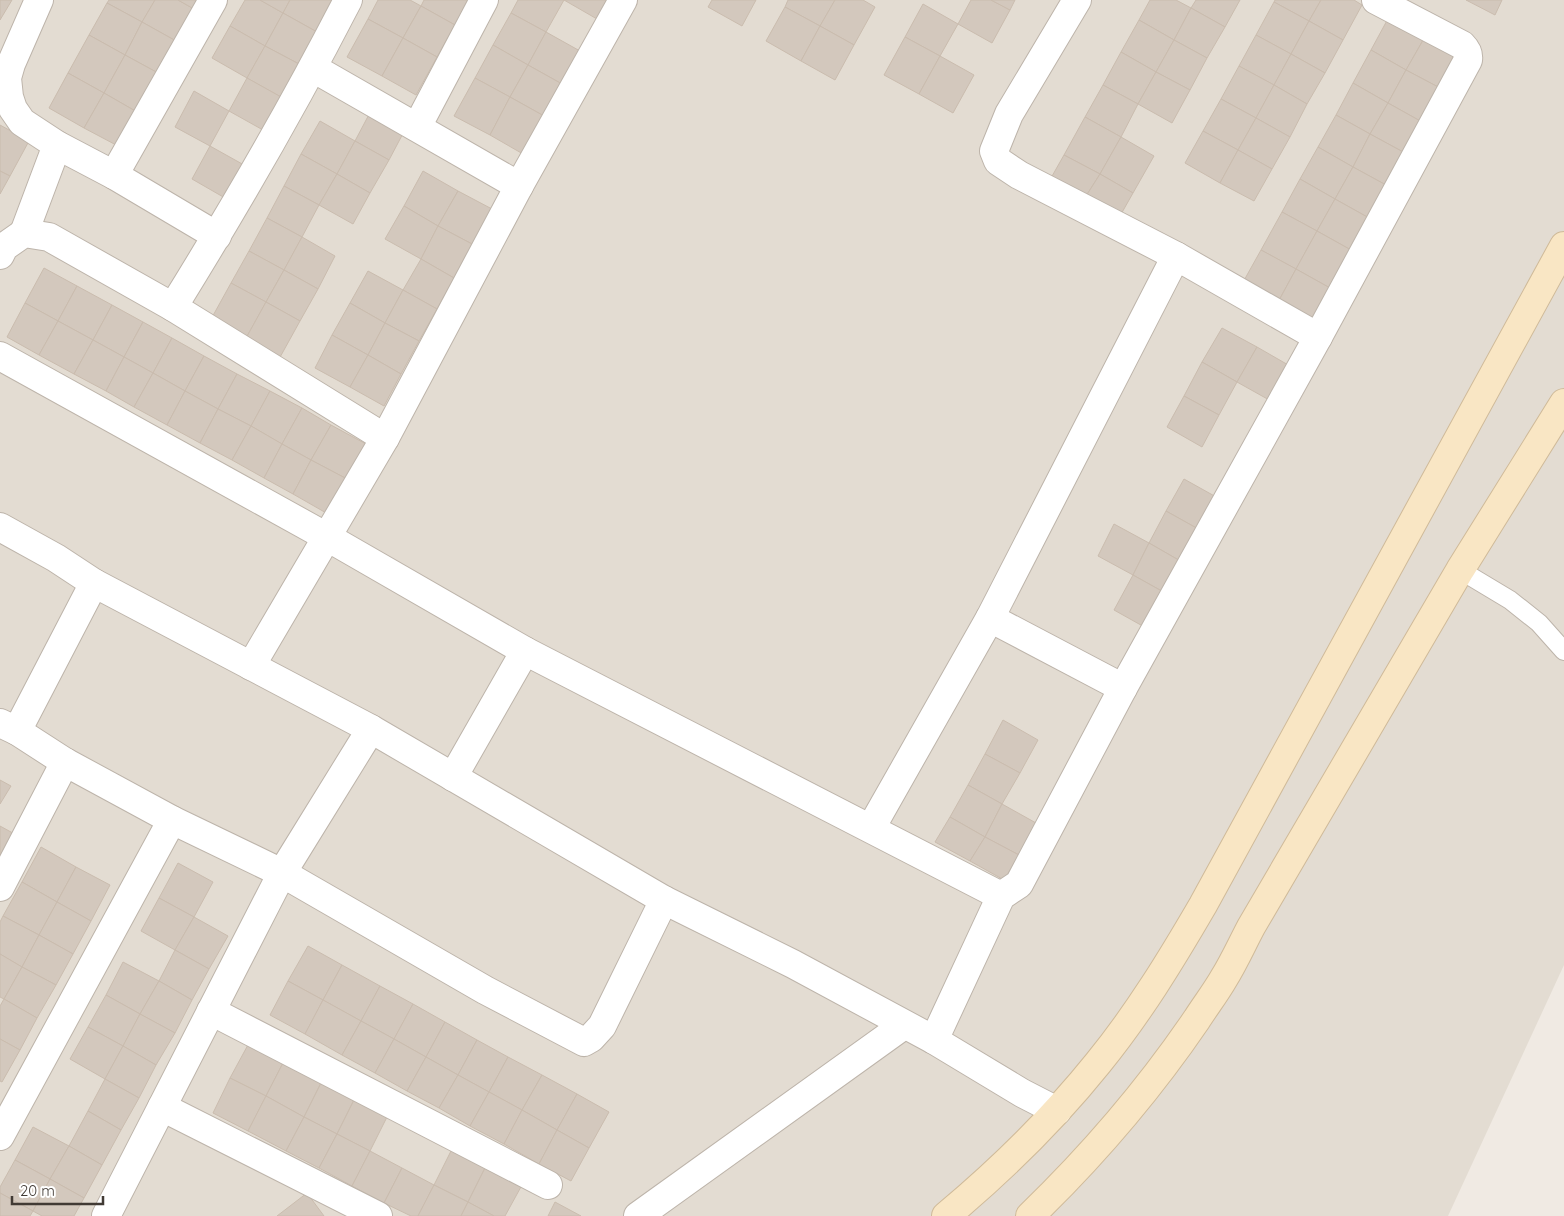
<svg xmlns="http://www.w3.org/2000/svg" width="1564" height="1216" font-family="Quicksand,sans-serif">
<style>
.residential{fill:#e3dcd2}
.building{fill:#d3c8bd;stroke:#cabcae}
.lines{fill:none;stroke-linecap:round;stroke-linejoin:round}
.lane-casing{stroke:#bdb4aa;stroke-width:20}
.street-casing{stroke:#bdb4aa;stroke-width:30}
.secondary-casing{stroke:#cfba99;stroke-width:30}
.lane{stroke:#fff;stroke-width:18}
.street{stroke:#fff;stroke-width:28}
.secondary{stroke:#f9e6c4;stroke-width:28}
</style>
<rect width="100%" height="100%" fill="#f0eae3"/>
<polygon class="residential" points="0,0 1564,0 1564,965 1448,1216 0,1216"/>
<g class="building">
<polygon points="0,0 12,0 0,20"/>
<polygon points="109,0 155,0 142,22 107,3"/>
<polygon points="155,0 178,0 194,9 176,41 142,22"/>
<polygon points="178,0 199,0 194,9"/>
<polygon points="245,0 260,0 283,13 265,46 230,26"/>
<polygon points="260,0 290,0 283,13"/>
<polygon points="290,0 334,0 317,32 283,13"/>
<polygon points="378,0 410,0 421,6 403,38 368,19"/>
<polygon points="424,0 468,0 455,25 421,6"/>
<polygon points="518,0 564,0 546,32 511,13"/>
<polygon points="564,0 608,0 597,19"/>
<polygon points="712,0 756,0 742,26 708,7"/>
<polygon points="788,0 835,0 820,26 785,7"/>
<polygon points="835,0 863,0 875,7 854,45 820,26"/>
<polygon points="971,0 991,0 1010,10 992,43 958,24"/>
<polygon points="991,0 1015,0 1010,10"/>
<polygon points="1150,0 1176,0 1191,8 1174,40 1139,20"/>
<polygon points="1196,0 1240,0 1225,27 1191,8"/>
<polygon points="1275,0 1321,0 1309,21 1274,2"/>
<polygon points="1321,0 1354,0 1362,5 1343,40 1309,21"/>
<polygon points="1466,0 1502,0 1495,15"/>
<polygon points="1274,2 1309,21 1291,54 1256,35"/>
<polygon points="107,3 142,22 125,55 89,35"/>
<polygon points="923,4 958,24 940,56 905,37"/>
<polygon points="421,6 455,25 437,57 403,38"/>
<polygon points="785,7 820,26 801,61 766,41"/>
<polygon points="1191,8 1225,27 1207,58 1174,40"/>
<polygon points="283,13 317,32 299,64 265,46"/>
<polygon points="511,13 546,32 528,65 493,45"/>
<polygon points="1390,15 1426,35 1406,70 1371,50"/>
<polygon points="368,19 403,38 382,76 347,57"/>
<polygon points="1139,20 1174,40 1156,72 1121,52"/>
<polygon points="1309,21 1343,40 1325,73 1291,54"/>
<polygon points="142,22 176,41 158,73 125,55"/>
<polygon points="230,26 265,46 247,78 212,58"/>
<polygon points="820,26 854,45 835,80 801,61"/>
<polygon points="546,32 580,51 562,84 528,65"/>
<polygon points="89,35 125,55 104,93 68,73"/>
<polygon points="1256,35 1291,54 1274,85 1239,66"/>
<polygon points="1426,35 1459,53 1440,88 1406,70"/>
<polygon points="905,37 940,56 919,94 884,75"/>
<polygon points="403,38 437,57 416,95 382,76"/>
<polygon points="1174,40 1207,58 1190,90 1156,72"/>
<polygon points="493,45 528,65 510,97 475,78"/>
<polygon points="265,46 299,64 281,97 247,78"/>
<polygon points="1371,50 1406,70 1388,103 1353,83"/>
<polygon points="1121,52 1156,72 1138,104 1103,85"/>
<polygon points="1291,54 1325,73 1307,104 1274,85"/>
<polygon points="125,55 158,73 137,112 104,93"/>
<polygon points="940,56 974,75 953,113 919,94"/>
<polygon points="528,65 562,84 544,116 510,97"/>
<polygon points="1239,66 1274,85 1256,118 1221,99"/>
<polygon points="1406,70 1440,88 1422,122 1388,103"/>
<polygon points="1156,72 1190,90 1172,123 1138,104"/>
<polygon points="68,73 104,93 84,128 49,108"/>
<polygon points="247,78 281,97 263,130 229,111"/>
<polygon points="475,78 510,97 490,135 454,116"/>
<polygon points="1353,83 1388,103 1370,134 1336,115"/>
<polygon points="1103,85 1138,104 1121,137 1085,117"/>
<polygon points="1274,85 1307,104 1290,137 1256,118"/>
<polygon points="194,91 229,111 210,146 175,127"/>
<polygon points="104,93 137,112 118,146 84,128"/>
<polygon points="510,97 544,116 523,154 490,135"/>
<polygon points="1221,99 1256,118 1238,150 1203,131"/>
<polygon points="1388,103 1422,122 1405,153 1370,134"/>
<polygon points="374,105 408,124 389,160 355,141"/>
<polygon points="1336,115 1370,134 1353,167 1318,147"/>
<polygon points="1085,117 1121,137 1100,174 1064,155"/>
<polygon points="1256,118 1290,137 1272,169 1238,150"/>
<polygon points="320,121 355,141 337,174 301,154"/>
<polygon points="0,125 29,141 10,176 0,171"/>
<polygon points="1203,131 1238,150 1220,183 1185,163"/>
<polygon points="1370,134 1405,153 1386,185 1353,167"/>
<polygon points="1121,137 1154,156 1133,193 1100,174"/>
<polygon points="355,141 389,160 370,193 337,174"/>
<polygon points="210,146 244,165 225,198 192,179"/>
<polygon points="1318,147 1353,167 1335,199 1300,179"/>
<polygon points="1238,150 1272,169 1254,201 1220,183"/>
<polygon points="301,154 337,174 319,205 284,186"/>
<polygon points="1064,155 1100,174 1081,204 1047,185"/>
<polygon points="1353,167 1386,185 1369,218 1335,199"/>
<polygon points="0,171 10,176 0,194"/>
<polygon points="423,171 458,191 438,226 404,206"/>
<polygon points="337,174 370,193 353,224 319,205"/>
<polygon points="1100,174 1133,193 1116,223 1081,204"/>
<polygon points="1300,179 1335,199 1317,231 1282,212"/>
<polygon points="284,186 319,205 302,237 267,218"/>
<polygon points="458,191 492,209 472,244 438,226"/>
<polygon points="1335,199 1369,218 1351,250 1317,231"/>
<polygon points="404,206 438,226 421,259 385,239"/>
<polygon points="1282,212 1317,231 1296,269 1261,250"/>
<polygon points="267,218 302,237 284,270 249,251"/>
<polygon points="438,226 472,244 454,278 421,259"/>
<polygon points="1317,231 1351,250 1330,288 1296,269"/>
<polygon points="302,237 335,256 318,289 284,270"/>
<polygon points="1261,250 1296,269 1277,304 1242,284"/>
<polygon points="249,251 284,270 266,302 231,283"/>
<polygon points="421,259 454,278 437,309 403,290"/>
<polygon points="44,268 77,286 58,321 25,303"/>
<polygon points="1296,269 1330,288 1311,323 1277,304"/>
<polygon points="284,270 318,289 300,321 266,302"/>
<polygon points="368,271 403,290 385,323 350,303"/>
<polygon points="231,283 266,302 245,340 210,321"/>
<polygon points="77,286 112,305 93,340 58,321"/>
<polygon points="403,290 437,309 419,341 385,323"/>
<polygon points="266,302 300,321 279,359 245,340"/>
<polygon points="25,303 58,321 39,355 7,337"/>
<polygon points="350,303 385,323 368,355 332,335"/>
<polygon points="112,305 143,322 124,357 93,340"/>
<polygon points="58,321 93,340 74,374 39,355"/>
<polygon points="143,322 172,338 153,373 124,357"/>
<polygon points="385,323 419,341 401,374 368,355"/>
<polygon points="1222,328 1257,347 1237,382 1202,362"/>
<polygon points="332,335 368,355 350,387 315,368"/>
<polygon points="172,338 204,356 185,391 153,373"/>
<polygon points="93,340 124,357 106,391 74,374"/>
<polygon points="1257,347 1290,366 1271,401 1237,382"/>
<polygon points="368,355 401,374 384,406 350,387"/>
<polygon points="204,356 237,374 218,409 185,391"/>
<polygon points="124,357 153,373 134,407 106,391"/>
<polygon points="1202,362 1237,382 1219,415 1184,396"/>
<polygon points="153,373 185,391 167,425 134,407"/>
<polygon points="237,374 270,391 251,426 218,409"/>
<polygon points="185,391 218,409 200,443 167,425"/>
<polygon points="270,391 302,408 282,444 251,426"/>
<polygon points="1184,396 1219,415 1202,447 1167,427"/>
<polygon points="302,408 331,425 311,460 282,444"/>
<polygon points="218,409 251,426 232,460 200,443"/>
<polygon points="331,425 366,444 347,479 311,460"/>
<polygon points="251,426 282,444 264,478 232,460"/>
<polygon points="282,444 311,460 293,494 264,478"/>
<polygon points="311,460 347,479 328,514 293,494"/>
<polygon points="1184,479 1218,498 1200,530 1166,511"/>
<polygon points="1166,511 1200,530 1182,562 1149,543"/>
<polygon points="1114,524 1149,543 1133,575 1098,556"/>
<polygon points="1149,543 1182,562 1167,594 1133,575"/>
<polygon points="1133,575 1167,594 1148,629 1114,610"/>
<polygon points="1003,720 1038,740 1020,773 985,754"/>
<polygon points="985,754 1020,773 1002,804 968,785"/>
<polygon points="0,780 11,786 0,804"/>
<polygon points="968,785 1002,804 985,837 950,817"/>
<polygon points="1002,804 1036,823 1019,855 985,837"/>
<polygon points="950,817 985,837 970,861 935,842"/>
<polygon points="0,826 20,837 0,869"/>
<polygon points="985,837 1019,855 1004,880 970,861"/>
<polygon points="41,847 76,867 57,902 22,882"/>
<polygon points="178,863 213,882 194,917 159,898"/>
<polygon points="76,867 110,885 91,921 57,902"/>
<polygon points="22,882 57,902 39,935 3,916"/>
<polygon points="159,898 194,917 175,950 141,931"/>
<polygon points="57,902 91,921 73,954 39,935"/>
<polygon points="3,916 39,935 22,967 0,954 0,922"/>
<polygon points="194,917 228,936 209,969 175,950"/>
<polygon points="39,935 73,954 56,985 22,967"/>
<polygon points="308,946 342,965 323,1000 288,981"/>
<polygon points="175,950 209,969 192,1000 159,981"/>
<polygon points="0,954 22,967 4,999 0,997"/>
<polygon points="123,962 159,981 140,1014 106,995"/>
<polygon points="342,965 380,986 361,1021 323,1000"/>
<polygon points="22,967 56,985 37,1018 4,999"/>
<polygon points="159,981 192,1000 175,1033 140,1014"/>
<polygon points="288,981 323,1000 305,1034 270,1015"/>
<polygon points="380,986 413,1004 394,1039 361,1021"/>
<polygon points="106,995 140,1014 123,1046 88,1027"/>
<polygon points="4,999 37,1018 20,1050 0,1039 0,1006"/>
<polygon points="323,1000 361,1021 342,1055 305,1034"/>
<polygon points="413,1004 445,1022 426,1057 394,1039"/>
<polygon points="140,1014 175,1033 156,1065 123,1046"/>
<polygon points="361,1021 394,1039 375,1073 342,1055"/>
<polygon points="445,1022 477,1040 458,1075 426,1057"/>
<polygon points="88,1027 123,1046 105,1079 70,1059"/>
<polygon points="0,1039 20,1050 2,1082 0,1081"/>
<polygon points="394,1039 426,1057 407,1091 375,1073"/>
<polygon points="477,1040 508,1057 489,1092 458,1075"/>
<polygon points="249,1043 284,1061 266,1096 230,1078"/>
<polygon points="123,1046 156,1065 139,1098 105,1079"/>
<polygon points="426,1057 458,1075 439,1108 407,1091"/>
<polygon points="508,1057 542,1075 522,1110 489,1092"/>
<polygon points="284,1061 322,1081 304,1117 266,1096"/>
<polygon points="458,1075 489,1092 470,1126 439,1108"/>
<polygon points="542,1075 577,1094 557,1130 522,1110"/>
<polygon points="230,1078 266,1096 248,1131 213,1113"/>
<polygon points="105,1079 139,1098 121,1130 88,1111"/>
<polygon points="322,1081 355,1098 337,1134 304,1117"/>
<polygon points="489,1092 522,1110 504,1144 470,1126"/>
<polygon points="577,1094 609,1112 589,1148 557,1130"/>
<polygon points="266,1096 304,1117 286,1151 248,1131"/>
<polygon points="355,1098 388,1115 370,1151 337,1134"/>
<polygon points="522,1110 557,1130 539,1164 504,1144"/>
<polygon points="88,1111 121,1130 102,1165 69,1146"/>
<polygon points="304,1117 337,1134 319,1168 286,1151"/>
<polygon points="33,1127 69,1146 50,1179 15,1160"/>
<polygon points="557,1130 589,1148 571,1181 539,1164"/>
<polygon points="337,1134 370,1151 352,1186 319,1168"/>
<polygon points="69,1146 102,1165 84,1198 50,1179"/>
<polygon points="452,1149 486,1166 468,1202 434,1185"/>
<polygon points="370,1151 402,1168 384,1203 352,1186"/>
<polygon points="15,1160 50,1179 33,1211 0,1193 0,1187"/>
<polygon points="486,1166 522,1185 505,1216 494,1216 468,1202"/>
<polygon points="402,1168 434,1185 418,1216 411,1216 384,1203"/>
<polygon points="50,1179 84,1198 74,1216 42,1216 33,1211"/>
<polygon points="434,1185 468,1202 461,1216 418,1216"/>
<polygon points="0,1193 33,1211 30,1216 0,1216"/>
<polygon points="307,1193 324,1216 277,1216"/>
<polygon points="468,1202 494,1216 461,1216"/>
<polygon points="555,1202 581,1216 548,1216"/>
</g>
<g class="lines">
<g class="lane-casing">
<polyline id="lane" points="1460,570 1510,600 1539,623 1564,651"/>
</g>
<g class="street-casing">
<g id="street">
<polyline points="39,0 11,64 7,78 9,97 13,109 22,122 57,145 114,175 217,236"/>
<polyline points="1077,0 1009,114 994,151 998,161 1019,175 1176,256 1318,337"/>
<polyline points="313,68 519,186"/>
<polyline points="417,127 484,0"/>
<polyline points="114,175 213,0"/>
<polyline points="24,233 57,145"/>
<polyline points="0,255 4,247 24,233 49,237 173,307 385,438"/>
<path d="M 173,307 C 235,207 294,105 348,0"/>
<polyline points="0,356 327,537 525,651 1001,896"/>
<polyline points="0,527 56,558 94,583 371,729 664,900 793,964 934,1040 1022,1093 1057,1111"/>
<polyline points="990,618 1123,688"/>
<polyline points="251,666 385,438 519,186 623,0"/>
<polyline points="0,723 17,731 65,762 172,820 282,873 485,990 584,1042 591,1038 602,1026 664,900"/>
<polyline points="17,731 94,583"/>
<polyline points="453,777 525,651"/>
<polyline points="871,828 990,618 1176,256"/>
<polyline points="0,887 65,762"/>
<polyline points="211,1011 548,1185"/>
<path d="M 934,1040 L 1001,896 L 1019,884 L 1123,688 L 1318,337 L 1468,60 C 1469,54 1466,49 1462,45 L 1376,0"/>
<polyline points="162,1107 378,1216"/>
<polyline points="0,1136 172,820"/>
<polyline points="106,1216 282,873 371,729"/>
<polyline points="638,1216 904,1025"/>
</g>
</g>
<g class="secondary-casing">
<g id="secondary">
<path d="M 946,1216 C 1001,1170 1053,1119 1098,1063 C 1138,1014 1171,960 1203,905 L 1564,246"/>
<path d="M 1030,1216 C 1092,1156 1148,1091 1197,1019 C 1206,1005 1216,992 1224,978 C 1234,962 1242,944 1251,927 L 1460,570 L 1564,403"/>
</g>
</g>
<use href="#lane" class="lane"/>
<use href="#street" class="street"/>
<use href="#secondary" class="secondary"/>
</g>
<path d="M12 1196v8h91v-8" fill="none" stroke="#413a34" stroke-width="2.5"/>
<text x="20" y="1196" font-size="15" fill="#413a34" stroke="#ffffff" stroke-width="4" paint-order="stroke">20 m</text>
</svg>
